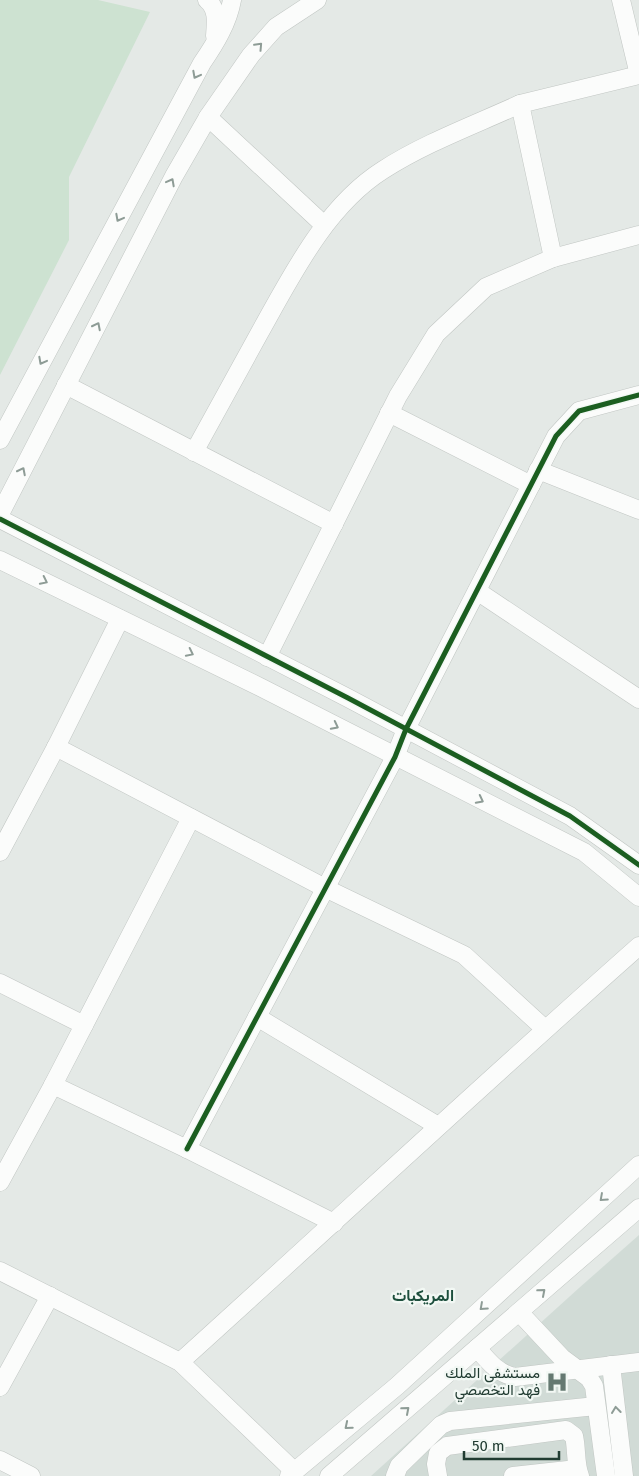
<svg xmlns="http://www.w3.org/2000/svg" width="639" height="1476" font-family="'Fira Sans',Vazirmatn,sans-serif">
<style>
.built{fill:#d1dbd6}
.park{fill:#cde2d1}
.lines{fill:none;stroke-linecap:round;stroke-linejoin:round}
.minor-casing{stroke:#c1c6c3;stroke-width:19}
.minor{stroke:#fbfcfb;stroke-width:18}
.cycleway-casing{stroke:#f2f8f4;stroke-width:8}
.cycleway{stroke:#1b5e20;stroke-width:5}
.oneway{stroke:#8e9c96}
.labels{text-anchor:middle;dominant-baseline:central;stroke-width:4.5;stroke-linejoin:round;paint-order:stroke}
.poi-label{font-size:15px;fill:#213c32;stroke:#f2f8f4;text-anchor:end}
.neighbourhood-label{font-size:16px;font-weight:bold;fill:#1d4f3d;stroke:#f2f8f4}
</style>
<rect width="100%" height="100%" fill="#e4e9e6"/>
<polygon class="built" points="639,1235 639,1476 371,1476 579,1288"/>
<polygon class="park" points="0,0 98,0 150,12 69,177 69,240 0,375"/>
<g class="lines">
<g class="minor-casing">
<g id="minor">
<path d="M 207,0 C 218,9 216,22 215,36"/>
<polyline points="621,0 639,75"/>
<polyline points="208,117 324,225"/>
<polyline points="553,258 520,104 639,75"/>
<polyline points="66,385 334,524"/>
<polyline points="389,413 531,485"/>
<path d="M 0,440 L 202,63 C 215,44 228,23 232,0"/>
<path d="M 194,452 C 216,412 238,372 260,332 C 292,275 326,206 383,170 C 425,143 474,125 520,104"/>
<polyline points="538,470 639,510"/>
<polyline points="0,514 174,176 208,117 251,55 276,27 317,0"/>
<polyline points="0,519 348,698 570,816 639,865"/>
<polyline points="0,560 260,687 584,852 639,897"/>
<polyline points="477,591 639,699"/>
<polyline points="267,657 398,396 436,334 486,287 553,258 639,235"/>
<polyline points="56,747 325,888 464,955 545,1029"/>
<polyline points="0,852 56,747 120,619"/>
<polyline points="0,983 84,1025"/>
<polyline points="257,1017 438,1126"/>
<polyline points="53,1085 187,1149 334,1223"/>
<polyline points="187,1149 395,757 406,729 556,436 579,411 639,395"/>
<polyline points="0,1182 53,1085 191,818"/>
<polyline points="0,1271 180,1362 294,1471"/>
<polyline points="519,1312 562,1358 589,1378 594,1386 606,1476"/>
<path d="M 477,1348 C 488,1361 498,1374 515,1377 L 639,1362"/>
<path d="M 180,1362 C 333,1224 484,1083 639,946"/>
<polyline points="611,1365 624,1476"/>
<polyline points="0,1387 50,1296"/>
<polyline points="0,1460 31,1476"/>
<polyline points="289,1476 397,1386 639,1165"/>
<polyline points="329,1476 639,1208"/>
<polyline points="395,1476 399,1466 441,1425 450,1421 596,1406"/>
<path d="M 438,1476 L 436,1464 L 438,1453 L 447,1446 L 566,1430 L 574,1436 C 577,1449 575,1464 580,1476"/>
<polyline points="513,1476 577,1469"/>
</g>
</g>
<use href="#minor" class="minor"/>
<g class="cycleway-casing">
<g id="cycleway">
<polyline points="0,519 348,698 570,816 639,865"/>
<polyline points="187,1149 395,757 406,729 556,436 579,411 639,395"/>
</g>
</g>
<use href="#cycleway" class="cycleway"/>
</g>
<defs><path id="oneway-chevron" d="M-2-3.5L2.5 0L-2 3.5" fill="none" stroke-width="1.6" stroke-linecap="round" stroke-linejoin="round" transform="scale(1.25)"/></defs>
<g class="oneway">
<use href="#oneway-chevron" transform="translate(259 46) rotate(-47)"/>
<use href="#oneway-chevron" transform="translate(196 75) rotate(118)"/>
<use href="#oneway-chevron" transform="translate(171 182) rotate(-62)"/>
<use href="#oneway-chevron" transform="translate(119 218) rotate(118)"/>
<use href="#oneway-chevron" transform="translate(97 326) rotate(-63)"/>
<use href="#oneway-chevron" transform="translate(42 361) rotate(118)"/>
<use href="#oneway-chevron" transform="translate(22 471) rotate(-63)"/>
<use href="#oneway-chevron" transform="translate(44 581) rotate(26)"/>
<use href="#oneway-chevron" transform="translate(190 653) rotate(26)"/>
<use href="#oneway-chevron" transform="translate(335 726) rotate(27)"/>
<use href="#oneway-chevron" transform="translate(480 800) rotate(27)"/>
<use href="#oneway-chevron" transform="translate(603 1198) rotate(138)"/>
<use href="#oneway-chevron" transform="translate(542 1292) rotate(-41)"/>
<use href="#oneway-chevron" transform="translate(483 1307) rotate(138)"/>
<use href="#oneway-chevron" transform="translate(406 1410) rotate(-41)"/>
<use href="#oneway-chevron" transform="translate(616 1410) rotate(-97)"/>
<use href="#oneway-chevron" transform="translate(348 1426) rotate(140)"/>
</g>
<defs>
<g id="hospital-bare" transform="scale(1.725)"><path d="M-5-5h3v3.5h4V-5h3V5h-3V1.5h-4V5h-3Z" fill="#657971" stroke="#f2f8f4" stroke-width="2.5" paint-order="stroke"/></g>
</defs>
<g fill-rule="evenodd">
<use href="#hospital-bare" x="557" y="1382"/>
</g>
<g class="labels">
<g class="poi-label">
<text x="540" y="1373">مستشفى الملك<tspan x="540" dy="17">فهد التخصصي</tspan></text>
</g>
<g class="neighbourhood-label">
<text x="423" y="1295">المريكبات</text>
</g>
</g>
<path d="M464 1451v8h95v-8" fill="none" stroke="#213c32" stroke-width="2.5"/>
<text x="472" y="1451" font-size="15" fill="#213c32" stroke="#f2f8f4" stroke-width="4" paint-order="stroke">50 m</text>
</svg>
